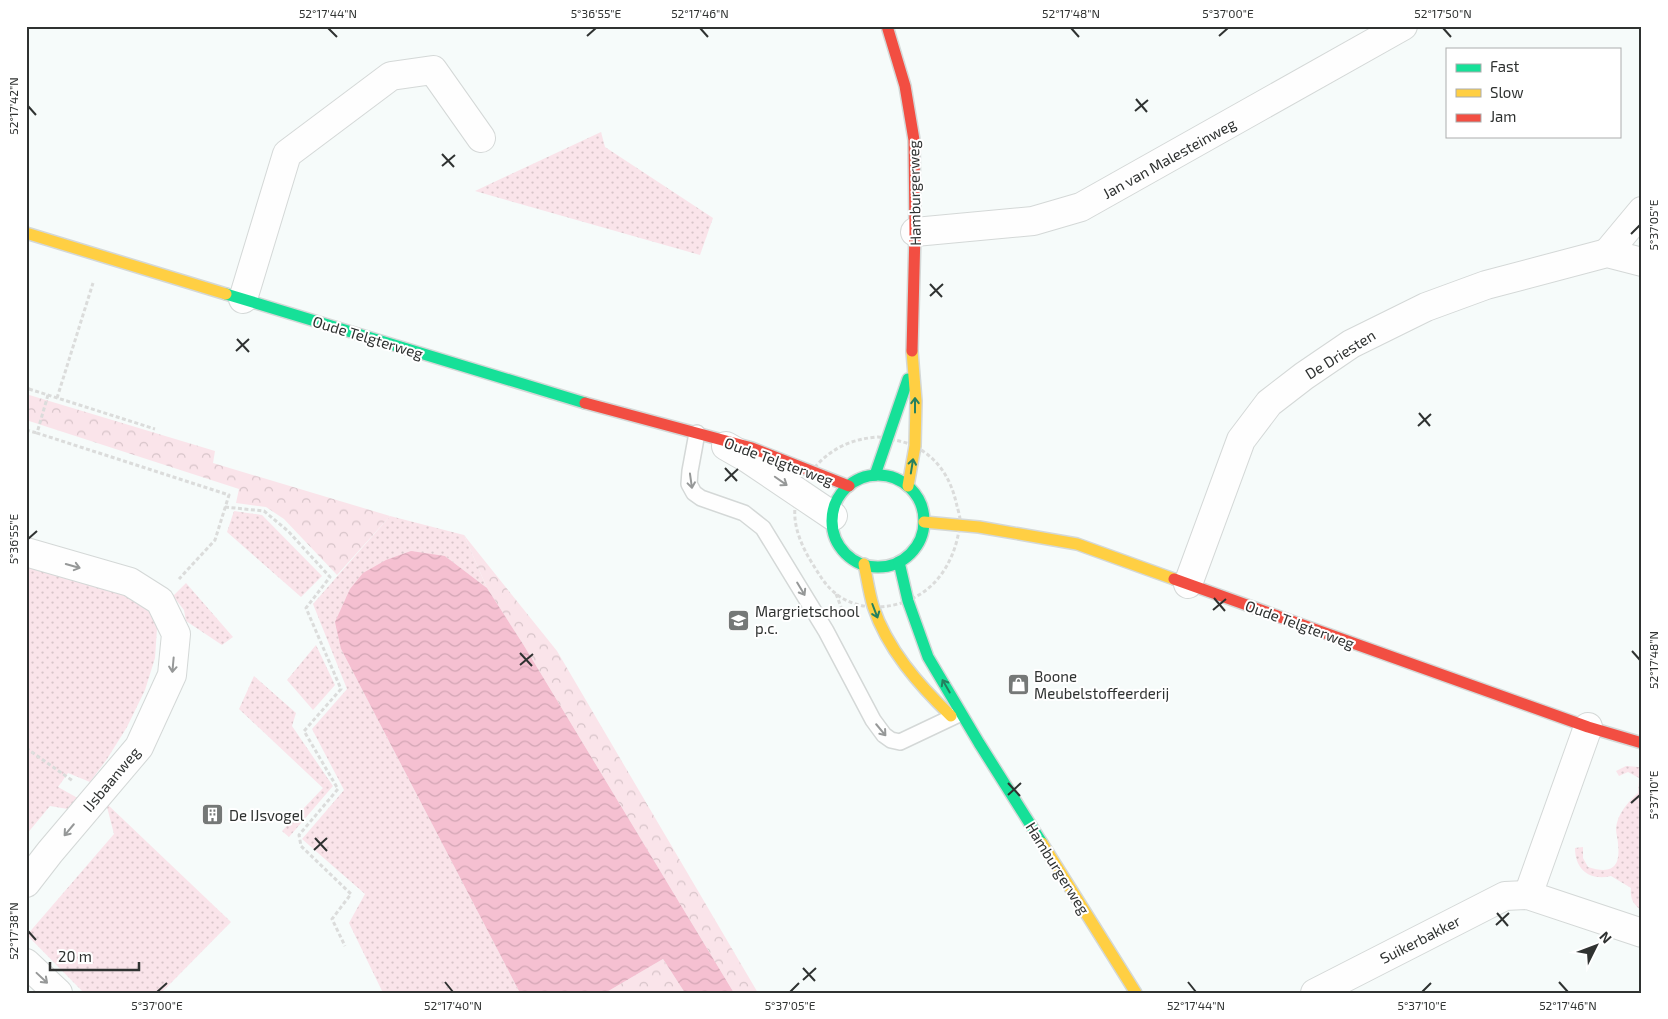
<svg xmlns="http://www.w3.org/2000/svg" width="1668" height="1019" viewBox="0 0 1668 1019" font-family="'Exo 2',sans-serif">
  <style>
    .grass { fill: url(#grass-dots) }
    .forest { fill: url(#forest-crowns) }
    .water { fill: url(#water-waves) }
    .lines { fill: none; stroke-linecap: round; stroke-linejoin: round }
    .lane-casing { stroke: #d4d8d7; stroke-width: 18 }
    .street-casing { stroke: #d4d8d7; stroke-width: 30 }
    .fast-casing { stroke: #d4d8d7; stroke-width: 14 }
    .slow-casing { stroke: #d4d8d7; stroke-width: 14 }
    .jam-casing { stroke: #d4d8d7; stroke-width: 14 }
    .path { stroke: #dbdcdb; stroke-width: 3; stroke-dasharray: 4 2.5; stroke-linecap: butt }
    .lane { stroke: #fefefe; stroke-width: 15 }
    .street { stroke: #fefefe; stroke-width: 28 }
    .fast { stroke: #16e098; stroke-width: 11 }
    .slow { stroke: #ffcf43; stroke-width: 11 }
    .jam { stroke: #f24e42; stroke-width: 11 }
    .oneway { stroke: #24805f }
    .oneway2 { stroke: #969898 }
    .ticks { fill: none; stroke: #2f3231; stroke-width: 2 }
    .labels { text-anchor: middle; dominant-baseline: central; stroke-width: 4; stroke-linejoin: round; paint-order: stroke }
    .street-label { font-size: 15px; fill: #2f3231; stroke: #fff }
    .poi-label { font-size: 15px; fill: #2f3231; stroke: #fff; text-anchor: start }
    .neatline { fill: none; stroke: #2f3231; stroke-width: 2 }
    .ticks-label { font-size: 12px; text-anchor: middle; fill: #2f3231 }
  </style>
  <defs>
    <pattern id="grass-dots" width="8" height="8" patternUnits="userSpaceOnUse" patternTransform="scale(1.25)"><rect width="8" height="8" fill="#fae4ea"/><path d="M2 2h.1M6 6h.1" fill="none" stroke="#d7c4c9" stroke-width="1.8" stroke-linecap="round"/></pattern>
    <pattern id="forest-crowns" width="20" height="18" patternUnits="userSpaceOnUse" patternTransform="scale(1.25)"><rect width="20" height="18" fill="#fae4ea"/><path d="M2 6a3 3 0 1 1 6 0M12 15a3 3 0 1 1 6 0" fill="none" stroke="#d7c4c9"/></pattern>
    <pattern id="water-waves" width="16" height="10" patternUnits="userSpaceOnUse" patternTransform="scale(1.25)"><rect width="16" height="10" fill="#f5c0d1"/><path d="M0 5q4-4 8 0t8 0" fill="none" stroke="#d2a5b4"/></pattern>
  </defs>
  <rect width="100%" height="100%" fill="#f6fbfa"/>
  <g class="grass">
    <polygon points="601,132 605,147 713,218 700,255 475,191"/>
    <polygon points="234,511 262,515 322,576 301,597 227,532"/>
    <polygon points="390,516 464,535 487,588 445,556 341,649 520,993 383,993 349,923 365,894 302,839 344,790 312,729 347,689 313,604"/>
    <polygon points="26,561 129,593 148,609 154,618 157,628 155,658 145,690 127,727 107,759 90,782 68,773 58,787 83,801 74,810 50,806 26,835"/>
    <polygon points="186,583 233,637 222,645 186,621 184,610 173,596"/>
    <polygon points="316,645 335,685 313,710 287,680"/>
    <polygon points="254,676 296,713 292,726 333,786 289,837 282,831 323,788 239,709"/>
    <path d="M1626,766L1639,767L1642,769V911C1633,904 1630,899 1631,888L1611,876C1590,881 1575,870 1575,848L1583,847V858L1588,867C1610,874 1621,869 1618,844C1618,839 1616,834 1616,829C1617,814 1628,802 1638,793L1639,778L1628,772L1619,776L1616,771Z"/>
    <polygon points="106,803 231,922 161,993 84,993 27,935 114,834"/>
  </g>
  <g class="forest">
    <polygon points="26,394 215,451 213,463 390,516 337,575 284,519 266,507 236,503 239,489 26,420"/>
    <polygon points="464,535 557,651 758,993 734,993 523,644 487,588"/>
    <polygon points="663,959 685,993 605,993"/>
  </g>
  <polygon class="water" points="411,551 445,556 487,588 523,644 734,993 685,993 663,959 605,993 520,993 341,649 335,622 350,589 363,573 386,560"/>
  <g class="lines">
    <defs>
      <polyline id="lane" points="697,433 690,471 689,484 694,493 701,498 744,513 763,528 826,631 873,720 884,735 891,740 900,742 957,715"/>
      <g id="street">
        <polyline points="915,232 1033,221 1081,207 1403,26"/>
        <polyline points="1607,253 1642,211"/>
        <polyline points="243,299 287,154 391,76 433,70 481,138"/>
        <polyline points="726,446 747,458 833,516"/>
        <polyline points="26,552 130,582 160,601 176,634 172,675 139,747 50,852 26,883"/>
        <polyline points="1188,584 1241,440 1269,403 1304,376 1351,344 1426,307 1486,285 1607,253 1642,262"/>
        <polyline points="1528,895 1588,727"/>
        <polyline points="26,963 58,993"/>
        <polyline points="1315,993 1505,896 1528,895 1642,933"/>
      </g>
      <g id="fast">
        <polyline points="226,294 585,403"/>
        <polyline points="875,475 908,379"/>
        <circle cx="878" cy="521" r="46"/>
        <polyline points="899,562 908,601 928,657 979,743 1042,843"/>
      </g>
      <g id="slow">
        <polyline points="26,233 226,294"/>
        <polyline points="908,486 915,446 916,401 912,351"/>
        <polyline points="924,522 979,527 1077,544 1174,579"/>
        <path d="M864,564C867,578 869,592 873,606C887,649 919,685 951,716"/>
        <polyline points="1042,843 1136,993"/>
      </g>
      <g id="jam">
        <polyline points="887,26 905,86 914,140 915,232 912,351"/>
        <polyline points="585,403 752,448 849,486"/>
        <polyline points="1174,579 1588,727 1642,743"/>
      </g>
    </defs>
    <use href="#lane" class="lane-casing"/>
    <use href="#street" class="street-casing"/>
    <use href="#fast" class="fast-casing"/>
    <use href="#slow" class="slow-casing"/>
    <use href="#jam" class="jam-casing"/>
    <g class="path">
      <polyline points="26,387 29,389 26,396"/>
      <polyline points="29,389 155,429"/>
      <polyline points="48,395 37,433 229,495 215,540 179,579"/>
      <polyline points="57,398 93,283"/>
      <polyline points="26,430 37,433"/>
      <path d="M878,437C893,440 908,441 921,450C942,463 952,483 957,506C958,510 960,516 960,520C959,542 950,566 935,582C911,608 864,617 835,593C825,585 819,574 812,563C791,529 786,497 815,467C833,447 852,439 878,437Z"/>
      <polyline points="225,507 264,511 288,531 330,577 306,608 341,689 304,731 338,789 299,835 301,846 351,894 332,919 345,946"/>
      <polyline points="836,594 841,607"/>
      <polyline points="26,748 73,781"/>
    </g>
    <use href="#lane" class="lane"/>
    <use href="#street" class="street"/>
    <use href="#fast" class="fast"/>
    <use href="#slow" class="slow"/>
    <use href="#jam" class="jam"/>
  </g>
  <defs><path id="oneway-shaft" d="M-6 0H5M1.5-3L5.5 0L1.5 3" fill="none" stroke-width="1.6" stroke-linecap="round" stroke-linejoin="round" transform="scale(1.25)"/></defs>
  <g class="oneway">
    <use href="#oneway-shaft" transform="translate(915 405) rotate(-90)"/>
    <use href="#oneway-shaft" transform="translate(912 466) rotate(-81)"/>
    <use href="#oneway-shaft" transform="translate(875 611) rotate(69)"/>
    <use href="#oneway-shaft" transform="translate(946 686) rotate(-120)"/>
  </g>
  <g class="oneway2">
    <use href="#oneway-shaft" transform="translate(691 481) rotate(82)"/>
    <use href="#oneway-shaft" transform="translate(781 481) rotate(35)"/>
    <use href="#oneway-shaft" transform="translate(73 566) rotate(16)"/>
    <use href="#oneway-shaft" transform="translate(801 589) rotate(59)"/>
    <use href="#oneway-shaft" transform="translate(173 665) rotate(95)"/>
    <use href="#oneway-shaft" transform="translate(881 730) rotate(50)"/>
    <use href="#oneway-shaft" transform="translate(69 830) rotate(130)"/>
    <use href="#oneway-shaft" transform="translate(42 978) rotate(43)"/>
  </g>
  <path class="ticks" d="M328,28L337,37M700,28L708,37M1071,28L1079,37M1443,28L1451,37M587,36L596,28M1219,36L1228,28M1136,99L1147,112M28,106L36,115M1135,111L1148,100M442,154L454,167M442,166L455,155M1631,234L1640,225M930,284L942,297M930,296L943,284M237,339L249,352M236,351L249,339M1419,413L1430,426M1418,426L1431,414M725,468L737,481M725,481L738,469M28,539L37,531M1214,598L1225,611M1213,610L1226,599M1632,651L1640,660M520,653L532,666M520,665L533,654M1008,783L1020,796M1008,795L1021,783M1631,803L1640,795M315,838L327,851M314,850L327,838M1497,913L1508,926M1496,925L1509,913M28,931L36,940M803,968L815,981M803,980L816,968M445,982L453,992M1188,982L1196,992M1559,982L1568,992M157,992L167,983M790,992L799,983M1422,992L1431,983"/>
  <defs>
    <symbol id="school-square" viewBox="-11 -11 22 22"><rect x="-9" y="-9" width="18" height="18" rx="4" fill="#757877" stroke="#fff"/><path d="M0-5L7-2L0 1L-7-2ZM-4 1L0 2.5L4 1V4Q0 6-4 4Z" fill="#fff"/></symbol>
    <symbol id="shop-square" viewBox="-11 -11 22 22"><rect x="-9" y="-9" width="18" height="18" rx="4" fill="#757877" stroke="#fff"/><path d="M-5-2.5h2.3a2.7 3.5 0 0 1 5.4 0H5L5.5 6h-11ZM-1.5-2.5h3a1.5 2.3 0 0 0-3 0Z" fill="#fff"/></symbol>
    <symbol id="building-square" viewBox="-11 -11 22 22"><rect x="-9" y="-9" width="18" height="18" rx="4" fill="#757877" stroke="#fff"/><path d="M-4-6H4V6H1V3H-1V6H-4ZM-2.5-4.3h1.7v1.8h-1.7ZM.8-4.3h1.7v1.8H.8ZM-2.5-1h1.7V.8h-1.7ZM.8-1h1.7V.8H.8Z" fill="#fff"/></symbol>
  </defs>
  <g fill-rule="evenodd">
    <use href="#school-square" x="726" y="608" width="25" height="25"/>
    <use href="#shop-square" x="1006" y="672" width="25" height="25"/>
    <use href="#building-square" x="200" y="802" width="25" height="25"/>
  </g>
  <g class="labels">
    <g class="street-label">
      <text transform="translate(1169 158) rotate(-29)">Jan van Malesteinweg</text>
      <text transform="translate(914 193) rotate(-91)">Hamburgerweg</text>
      <text transform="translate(368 337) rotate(17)">Oude Telgterweg</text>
      <text transform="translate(1340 354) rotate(-32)">De Driesten</text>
      <text transform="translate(779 461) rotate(20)">Oude Telgterweg</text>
      <text transform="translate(1300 624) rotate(20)">Oude Telgterweg</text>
      <text transform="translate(111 779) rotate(-50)">IJsbaanweg</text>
      <text transform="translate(1058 868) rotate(58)">Hamburgerweg</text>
      <text transform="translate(1420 939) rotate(-27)">Suikerbakker</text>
    </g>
    <g class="poi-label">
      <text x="755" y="611">Margrietschool<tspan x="755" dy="17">p.c.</tspan></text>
      <text x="1034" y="676">Boone<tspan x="1034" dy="17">Meubelstoffeerderij</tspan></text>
      <text x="229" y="815">De IJsvogel</text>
    </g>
  </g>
  <rect width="1668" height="1019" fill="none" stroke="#ffffff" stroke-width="55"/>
  <rect x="1446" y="48" width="175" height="90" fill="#ffffff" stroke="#acadad"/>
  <rect x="1456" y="64" width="25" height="8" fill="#16e098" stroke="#acadad"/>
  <text x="1490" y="72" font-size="15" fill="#2f3231">Fast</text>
  <rect x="1456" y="89" width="25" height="8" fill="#ffcf43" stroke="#acadad"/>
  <text x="1490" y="98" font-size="15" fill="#2f3231">Slow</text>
  <rect x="1456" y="114" width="25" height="8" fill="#f24e42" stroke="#acadad"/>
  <text x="1490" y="122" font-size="15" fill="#2f3231">Jam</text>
  <g transform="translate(1596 946) rotate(48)" stroke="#ffffff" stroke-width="4" paint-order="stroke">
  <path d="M0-4L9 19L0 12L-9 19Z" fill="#2f3231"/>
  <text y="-8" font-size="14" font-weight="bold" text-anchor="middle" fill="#2f3231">N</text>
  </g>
  <path d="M50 962v8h89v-8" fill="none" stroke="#2f3231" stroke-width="2.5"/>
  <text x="58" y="962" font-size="15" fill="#2f3231" stroke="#ffffff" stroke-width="4" paint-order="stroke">20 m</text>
  <rect x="28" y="28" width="1612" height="964" class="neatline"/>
  <g class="ticks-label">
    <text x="328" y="18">52°17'44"N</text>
    <text x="596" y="18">5°36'55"E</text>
    <text x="700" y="18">52°17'46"N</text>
    <text x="1071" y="18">52°17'48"N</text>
    <text x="1228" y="18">5°37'00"E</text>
    <text x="1443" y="18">52°17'50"N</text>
    <text transform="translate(14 106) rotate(-90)" y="4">52°17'42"N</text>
    <text transform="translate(1654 225) rotate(-90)" y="4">5°37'05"E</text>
    <text transform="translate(14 539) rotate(-90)" y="4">5°36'55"E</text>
    <text transform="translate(1654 660) rotate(-90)" y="4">52°17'48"N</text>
    <text transform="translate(1654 795) rotate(-90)" y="4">5°37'10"E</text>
    <text transform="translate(14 931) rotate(-90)" y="4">52°17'38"N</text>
    <text x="157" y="1010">5°37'00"E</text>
    <text x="453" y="1010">52°17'40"N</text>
    <text x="790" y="1010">5°37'05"E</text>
    <text x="1196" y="1010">52°17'44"N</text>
    <text x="1422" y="1010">5°37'10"E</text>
    <text x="1568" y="1010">52°17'46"N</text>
  </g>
</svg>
